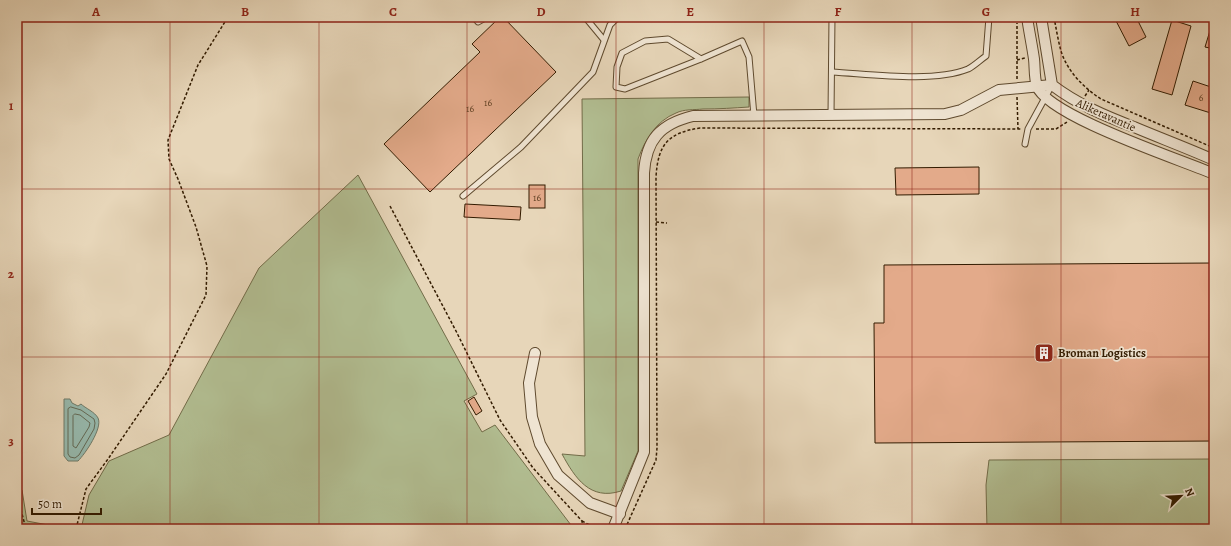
<svg xmlns="http://www.w3.org/2000/svg" width="1231" height="546" viewBox="0 0 1231 546" font-family="Alegreya,serif">
  <style>
    .green { fill: #b2be92; stroke: #726c49 }
    .water { fill: #97b9ad; stroke: #6f7a68 }
    .lines { fill: none; stroke-linecap: round; stroke-linejoin: round }
    .shore { stroke: #646a56; stroke-width: 1 }
    .building { fill: #e3aa8a; stroke: #321b00 }
    .service-casing { stroke: #5f4a2e; stroke-width: 7 }
    .minor-casing { stroke: #5f4a2e; stroke-width: 12 }
    .path { stroke: #321b00; stroke-width: 1.5; stroke-dasharray: 3 2; stroke-linecap: butt }
    .service { stroke: #efe4d2; stroke-width: 5 }
    .minor { stroke: #efe4d2; stroke-width: 10 }
    .grid { fill: none; stroke: #8f2418; stroke-width: 1; stroke-opacity: 0.55 }
    .labels { text-anchor: middle; dominant-baseline: central; stroke-width: 3.5; stroke-linejoin: round; paint-order: stroke }
    .number-label { font-size: 10px; fill: #5e3f22 }
    .street-label { font-size: 12px; fill: #321b00; stroke: #efe4d2 }
    .poi-label { font-size: 12px; font-weight: bold; fill: #321b00; stroke: #efe4d2; text-anchor: start }
    .neatline { fill: none; stroke: #8f2418; stroke-width: 1.5 }
    .grid-label { font-size: 13px; text-anchor: middle; font-weight: bold; fill: #8f2418 }
  </style>
  <rect width="100%" height="100%" fill="#e7d6b9"/>
  <filter id="stains"><feTurbulence type="fractalNoise" baseFrequency=".005" numOctaves="4"/><feColorMatrix values="0 0 0 0 .2 0 0 0 0 .09 0 0 0 0 .02 0 0 0 .5 -.17"/></filter>
  <radialGradient id="worn" r=".72"><stop offset=".6" stop-color="#630" stop-opacity="0"/><stop offset="1" stop-color="#630" stop-opacity=".3"/></radialGradient>
  <g class="green">
    <path d="M749,97V107C734,108 719,109 703,109C694,110 684,109 676,113C656,121 645,140 638,159V451L621,491C590,501 575,478 562,454L585,456L582,99Z"/>
    <polygon points="358,175 477,394 464,401 482,432 495,425 574,529 81,529 89,495 109,461 169,435 259,268"/>
    <polygon points="1214,459 1214,529 987,529 986,485 989,460"/>
    <polygon points="17,490 22,490 27,521 48,525 49,529 17,529"/>
  </g>
  <path class="water" d="M64,399H70L72,403L78,406L81,404C85,408 95,412 98,418C103,428 85,454 78,461H68L64,456Z"/>
  <g class="lines">
    <g class="shore">
      <polygon points="71,407 81,410 94,419 95,423 94,429 79,455 75,458 70,457 68,454 68,409"/>
      <polygon points="75,414 80,415 90,423 89,427 76,448 73,446 73,416"/>
    </g>
  </g>
  <g class="building">
    <polygon points="500,17 503,17 556,72 430,192 384,144 480,52 472,44"/>
    <polygon points="1114,17 1136,17 1146,37 1129,46"/>
    <polygon points="1172,20 1191,26 1172,95 1152,89"/>
    <polygon points="1212,24 1214,24 1214,49 1205,47"/>
    <polygon points="1193,81 1214,88 1214,114 1185,105"/>
    <polygon points="979,167 979,194 896,195 895,168"/>
    <rect x="529" y="185" width="16" height="23"/>
    <polygon points="465,204 521,207 520,220 464,217"/>
    <polygon points="1213,263 1214,441 875,443 874,323 884,323 884,265"/>
    <polygon points="474,397 482,411 476,415 468,401"/>
  </g>
  <g class="lines">
    <defs>
      <g id="service">
        <polyline points="474,17 478,22 487,17"/>
        <polyline points="585,17 604,40"/>
        <polyline points="701,59 668,39 645,41 622,53 617,67 616,87 625,89 701,59 742,41 749,57 754,116"/>
        <path d="M832,72C870,74 933,83 968,69C974,66 980,60 986,56L989,17"/>
        <polyline points="831,115 832,17"/>
        <polyline points="1025,144 1028,129 1052,85"/>
        <polyline points="463,196 521,147 593,72 610,25 618,17"/>
      </g>
      <g id="minor">
        <path d="M1027,17C1029,31 1032,45 1034,59C1035,67 1034,78 1037,86C1047,116 1182,160 1214,174"/>
        <path d="M1041,17L1052,85C1077,104 1105,116 1134,127C1160,138 1187,148 1214,160"/>
        <polyline points="535,353 529,383 532,417 540,444 558,475 590,503 620,514"/>
        <path d="M613,529L644,452V173C646,140 660,124 693,116L945,114L961,110L999,90L1052,85"/>
      </g>
    </defs>
    <use href="#service" class="service-casing"/>
    <use href="#minor" class="minor-casing"/>
    <g class="path">
      <path d="M1054,17C1056,28 1058,40 1061,51C1067,71 1084,88 1101,99L1214,148"/>
      <polyline points="1017,60 1025,58"/>
      <polyline points="1017,79 1017,23"/>
      <polyline points="1085,96 1089,90"/>
      <polyline points="1017,97 1018,129"/>
      <polyline points="1036,129 1056,129 1067,122"/>
      <polyline points="390,206 456,331 500,420 533,468 582,521 583,529"/>
      <polyline points="656,222 667,223"/>
      <polyline points="17,495 26,529"/>
      <polyline points="582,521 597,529"/>
      <polyline points="76,529 86,489 108,459 166,374 206,295 207,266 196,227 178,179 169,159 168,140 198,65 228,17"/>
      <path d="M625,529L656,460L657,448L656,177C658,144 668,133 700,128L1022,129"/>
    </g>
    <use href="#service" class="service"/>
    <use href="#minor" class="minor"/>
  </g>
  <path class="grid" d="M170,17V529M319,17V529M467,17V529M616,17V529M764,17V529M912,17V529M1061,17V529M17,189H1214M17,357H1214"/>
  <defs>
    <symbol id="building-square" viewBox="-11 -11 22 22"><rect x="-9" y="-9" width="18" height="18" rx="4" fill="#8f2418" stroke="#efe4d2"/><path d="M-4-6H4V6H1V3H-1V6H-4ZM-2.5-4.3h1.7v1.8h-1.7ZM.8-4.3h1.7v1.8H.8ZM-2.5-1h1.7V.8h-1.7ZM.8-1h1.7V.8H.8Z" fill="#fff"/></symbol>
  </defs>
  <g fill-rule="evenodd">
    <use href="#building-square" x="1033" y="342" width="22" height="22"/>
  </g>
  <g class="labels">
    <g class="number-label">
      <text x="1201" y="97">6</text>
      <text x="488" y="102">16</text>
      <text x="470" y="108">16</text>
      <text x="537" y="197">16</text>
    </g>
    <g class="street-label">
      <text transform="translate(1106 115) rotate(24)">Alikeravantie</text>
    </g>
    <g class="poi-label">
      <text x="1058" y="353">Broman Logistics</text>
    </g>
  </g>
  <rect width="1231" height="546" fill="none" stroke="#e7d6b9" stroke-width="44"/>
  <g transform="translate(1181 496) rotate(66)" stroke="#efe4d2" stroke-width="3" paint-order="stroke">
  <path d="M0-3L7 15L0 10L-7 15Z" fill="#321b00"/>
  <text y="-6" font-size="11" font-weight="bold" text-anchor="middle" fill="#321b00">N</text>
  </g>
  <path d="M32 508v6h69v-6" fill="none" stroke="#321b00" stroke-width="2"/>
  <text x="38" y="508" font-size="12" fill="#321b00" stroke="#efe4d2" stroke-width="3" paint-order="stroke">50 m</text>
  <rect x="22" y="22" width="1187" height="502" class="neatline"/>
  <g class="grid-label">
    <text x="96" y="16">A</text>
    <text x="245" y="16">B</text>
    <text x="393" y="16">C</text>
    <text x="541" y="16">D</text>
    <text x="690" y="16">E</text>
    <text x="838" y="16">F</text>
    <text x="986" y="16">G</text>
    <text x="1135" y="16">H</text>
    <text x="11" y="110">1</text>
    <text x="11" y="278">2</text>
    <text x="11" y="445">3</text>
  </g>
  <rect width="100%" height="100%" filter="url(#stains)"/>
  <rect width="100%" height="100%" fill="url(#worn)"/>
</svg>
